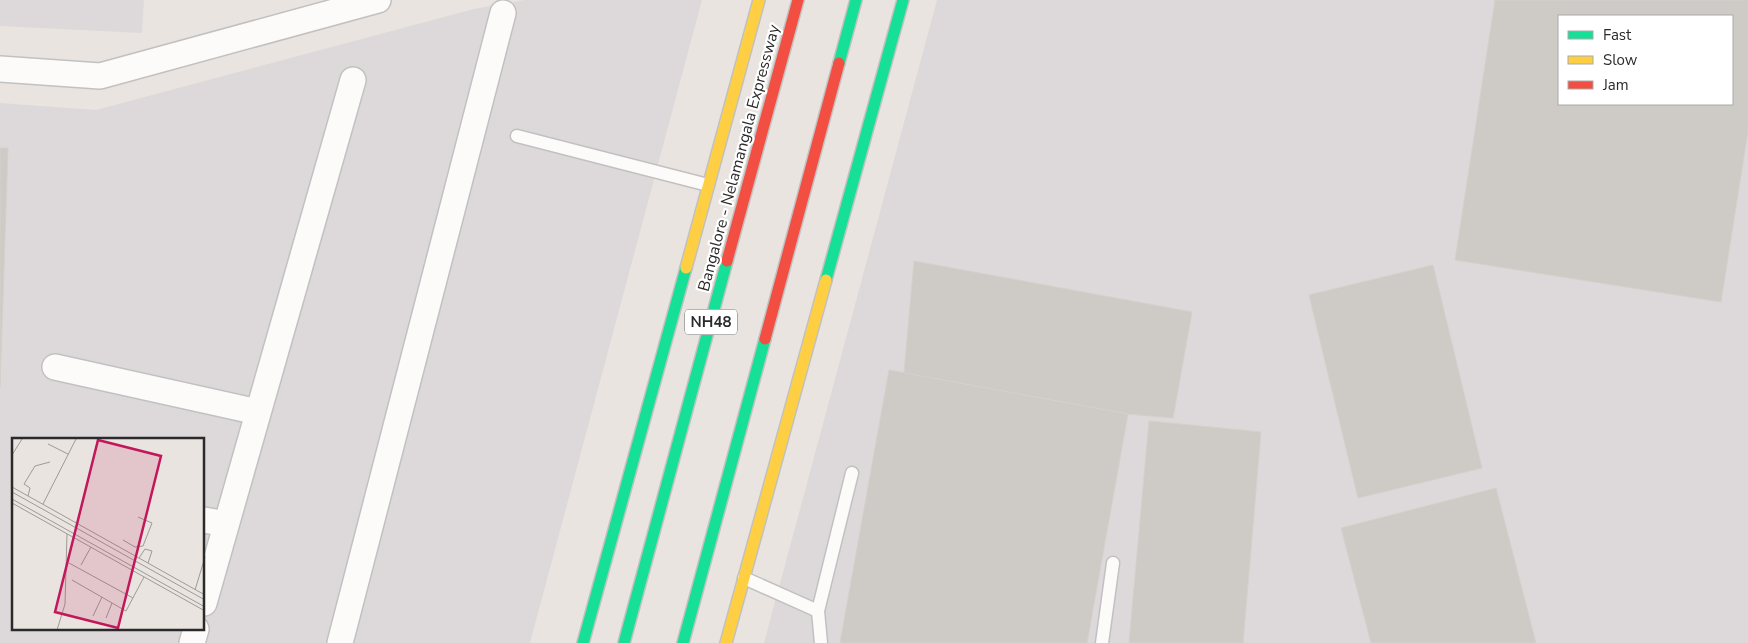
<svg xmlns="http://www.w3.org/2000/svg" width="1748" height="643" viewBox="0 0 1748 643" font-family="'Nunito Sans',sans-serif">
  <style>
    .industrial { fill: #ddd9db; fill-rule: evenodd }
    .building { fill: #cecac6; stroke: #d4d0cb; fill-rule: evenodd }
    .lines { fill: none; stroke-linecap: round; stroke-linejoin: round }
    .lane-casing { stroke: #c2c1c1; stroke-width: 15 }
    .street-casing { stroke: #c2c1c1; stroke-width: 28 }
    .fast-casing { stroke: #c2c1c1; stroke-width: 14 }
    .slow-casing { stroke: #c2c1c1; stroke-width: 14 }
    .jam-casing { stroke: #c2c1c1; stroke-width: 14 }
    .lane { stroke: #fcfbfa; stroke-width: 12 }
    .street { stroke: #fcfbfa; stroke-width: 25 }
    .fast { stroke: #16e098; stroke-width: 11 }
    .slow { stroke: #ffcf43; stroke-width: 11 }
    .jam { stroke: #f24e42; stroke-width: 11 }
    .labels { text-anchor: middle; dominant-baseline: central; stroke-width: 4.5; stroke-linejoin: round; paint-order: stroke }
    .shield { fill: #fff; stroke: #6a6a6a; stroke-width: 1 }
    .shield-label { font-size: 15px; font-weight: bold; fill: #2a2a2a }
    .street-label { font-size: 16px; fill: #2a2a2a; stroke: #fff }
    .inset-road { fill: none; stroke: #9d9a97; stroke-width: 1 }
    .view { fill: #c2185b; fill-opacity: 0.15; stroke: #c2185b; stroke-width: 2.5 }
    .inset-edge { fill: none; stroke: #2a2a2a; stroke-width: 2.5 }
  </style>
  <rect width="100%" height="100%" fill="#e9e4df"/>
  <g class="industrial">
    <polygon points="0,0 144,0 142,33 0,26"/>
    <path d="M524,0H702L530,643H0V103L96,110L474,9ZM14,439H204V629H14Z"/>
    <path d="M937,0H1748V643H764ZM1559,16H1732V104H1559Z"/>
  </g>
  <g class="building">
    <path d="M1495,0H1748V131L1721,302L1455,260ZM1559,16H1732V104H1559Z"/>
    <polygon points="0,148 8,148 0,387"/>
    <polygon points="914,261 1192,312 1173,418 1128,414 904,373"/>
    <polygon points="1433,265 1482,468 1358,498 1309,295"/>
    <polygon points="889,370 1128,414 1087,643 840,643"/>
    <polygon points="1149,421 1261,432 1243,643 1129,643"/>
    <polygon points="1496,488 1536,643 1371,643 1341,528"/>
  </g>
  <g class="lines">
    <defs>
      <g id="lane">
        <polyline points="517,136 708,185"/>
        <polyline points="744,578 818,611"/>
        <polyline points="821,643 818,611 852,473"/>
        <polyline points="1102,643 1113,563"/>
      </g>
      <g id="street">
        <polyline points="0,69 100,76 378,0"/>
        <polyline points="55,367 258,412"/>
        <polyline points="204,520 226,524"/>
        <polyline points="204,603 353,80"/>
        <polyline points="192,643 196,629"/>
        <polyline points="340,643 503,13"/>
      </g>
      <g id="fast">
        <polyline points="839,63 856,0"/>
        <polyline points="826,280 903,0"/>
        <polyline points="583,643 686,268"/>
        <polyline points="624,643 727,261"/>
        <polyline points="683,643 765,339"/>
      </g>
      <g id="slow">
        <polyline points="686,268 759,0"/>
        <polyline points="726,643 826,280"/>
      </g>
      <g id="jam">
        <polyline points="727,261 798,0"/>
        <polyline points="765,339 839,63"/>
      </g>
    </defs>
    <use href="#lane" class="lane-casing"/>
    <use href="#street" class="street-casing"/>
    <use href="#fast" class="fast-casing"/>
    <use href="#slow" class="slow-casing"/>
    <use href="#jam" class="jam-casing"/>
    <use href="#lane" class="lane"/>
    <use href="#street" class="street"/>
    <use href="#fast" class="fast"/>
    <use href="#slow" class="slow"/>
    <use href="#jam" class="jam"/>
  </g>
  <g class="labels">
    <rect class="shield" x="685" y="309.5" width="52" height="25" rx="4"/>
    <g class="shield-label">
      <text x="711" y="322">NH48</text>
    </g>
    <g class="street-label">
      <text transform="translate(739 158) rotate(-75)">Bangalore - Nelamangala Expressway</text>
    </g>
  </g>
  <g transform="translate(12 438)">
    <rect width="192" height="192" fill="#e9e4df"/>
    <path class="inset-road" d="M36,6L56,16M0,17L10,1M0,49L193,157M0,54L193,162M16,58L18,50L12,46L23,28L38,24M0,61L193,169M0,65L193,173M31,66L64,1M111,102L123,109L131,108L140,85L126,79M127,120L133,111L140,113L136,125M57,125L121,160M69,127L79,109M60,142L114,173L132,139M183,152L193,119M81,178L90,159M94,180L100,165M45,192L53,166L55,96"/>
    <path class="view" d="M86,2L149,18L106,190L43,174Z"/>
    <rect width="192" height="192" class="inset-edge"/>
  </g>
  <rect x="1558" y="15" width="175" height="90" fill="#ffffff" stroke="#aaaaaa"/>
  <rect x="1568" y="31" width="25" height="8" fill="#16e098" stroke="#aaaaaa"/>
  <text x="1603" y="40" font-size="15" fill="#2a2a2a">Fast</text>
  <rect x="1568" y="56" width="25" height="8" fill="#ffcf43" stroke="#aaaaaa"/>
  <text x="1603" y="65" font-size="15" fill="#2a2a2a">Slow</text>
  <rect x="1568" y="81" width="25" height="8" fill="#f24e42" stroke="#aaaaaa"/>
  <text x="1603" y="90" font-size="15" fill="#2a2a2a">Jam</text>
</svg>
